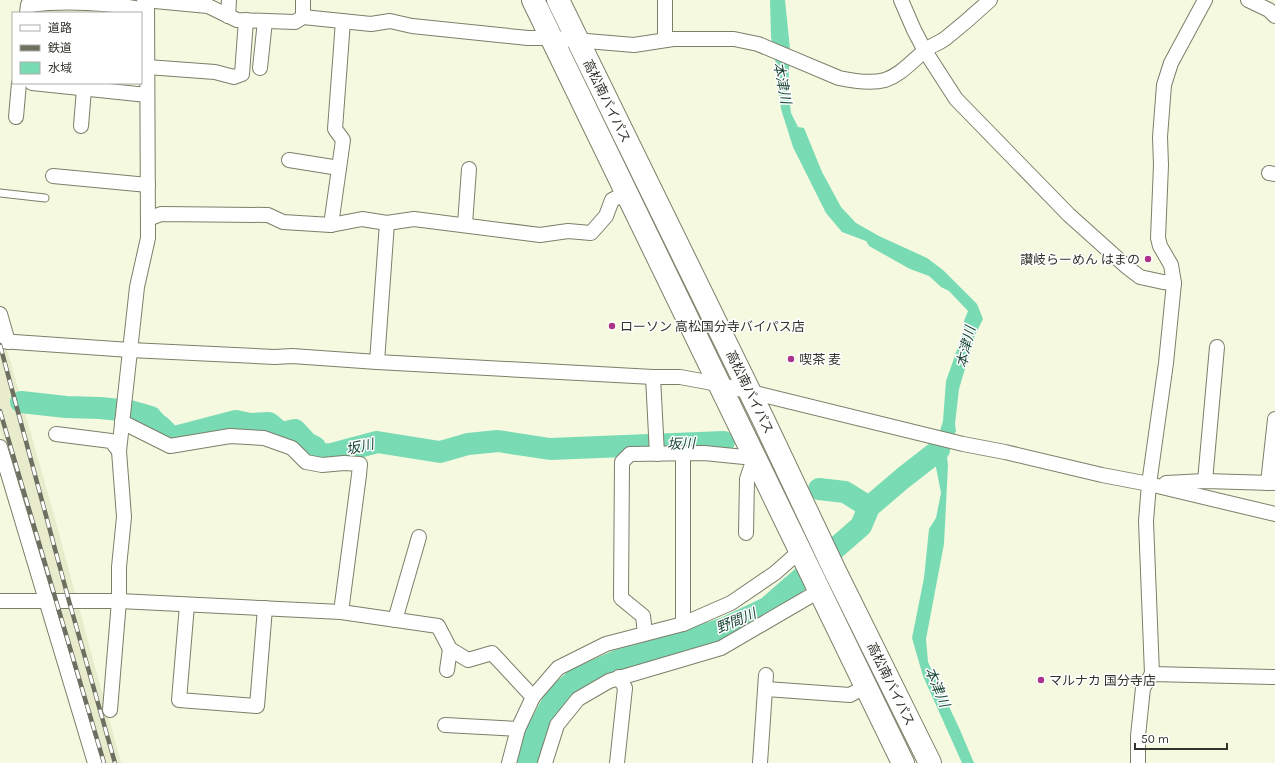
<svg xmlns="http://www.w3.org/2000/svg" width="1275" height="763" viewBox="0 0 1275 763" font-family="Karla,'Noto Sans JP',sans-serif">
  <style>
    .built { fill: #e8eccd }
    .water { fill: #78dbb4 }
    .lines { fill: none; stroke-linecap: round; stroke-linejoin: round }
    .river { stroke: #78dbb4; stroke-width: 22 }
    .service-casing { stroke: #7c7f69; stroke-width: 9 }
    .minor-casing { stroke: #7c7f69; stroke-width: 16 }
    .trunk-casing { stroke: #7c7f69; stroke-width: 24 }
    .service { stroke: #fff; stroke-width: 7 }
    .minor { stroke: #fff; stroke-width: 14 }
    .trunk { stroke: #fff; stroke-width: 22 }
    .rail-casing { stroke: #6d6f61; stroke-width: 4.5 }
    .rail { stroke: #fff; stroke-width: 3; stroke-dasharray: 9; stroke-linecap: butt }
    .poi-dot { fill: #aa348b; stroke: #fff; stroke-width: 1.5 }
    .labels { text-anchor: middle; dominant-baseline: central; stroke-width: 3; stroke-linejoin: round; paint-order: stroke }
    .street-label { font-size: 13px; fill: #32332a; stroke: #fff }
    .poi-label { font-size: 13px; fill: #32332a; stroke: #fff; text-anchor: start }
    .water-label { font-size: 14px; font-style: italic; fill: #1e4939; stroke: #fff }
  </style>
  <rect width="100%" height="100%" fill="#f5f9e0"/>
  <polygon class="built" points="0,325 54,515 121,763 99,763 0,431"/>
  <polygon class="water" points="770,0 785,0 790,49 788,89 791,113 798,127 804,128 822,172 841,207 856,223 879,236 927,258 943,270 977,304 983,319 975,335 959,389 955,424 956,431 946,450 948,465 944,544 926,639 928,662 960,730 974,763 962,763 923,676 912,638 924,578 929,529 936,518 941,493 935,462 929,456 936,444 943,421 946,381 963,333 964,321 968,311 949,291 941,287 929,276 910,269 869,246 866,241 842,232 826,213 793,147 781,109 776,65 771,37"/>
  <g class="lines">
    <g class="river">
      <path d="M21,402L66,407L100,408L130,411L151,417C156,425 164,427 168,435L175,437L236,421L250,424L269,423L281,433L295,430L307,443L315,447L318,455L332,454L377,442L440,452L468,444L498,441L550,449L724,442"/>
      <polyline points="819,489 845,492 869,507"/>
      <polyline points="528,763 535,735 555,698 576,679 619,660 674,645 725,628 767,608 861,526 869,507 903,478 939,450"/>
    </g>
    <defs>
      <polyline id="service" points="0,193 45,198"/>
      <g id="minor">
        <path d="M144,0L208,6L237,20L295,22L303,17L371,24L390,21L412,26L528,38H551L634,45L673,39H734L758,44L839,78C853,81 871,84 885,80C903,74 914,58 930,47C935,44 941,42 946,38C961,26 976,13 990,0"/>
        <polyline points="901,0 914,30 925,51 956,99 1069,215 1127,267 1140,277 1163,282 1174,283"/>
        <polyline points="1248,0 1269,10 1275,16"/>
        <path d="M27,13L28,5C68,0 108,3 147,10"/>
        <polyline points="228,16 229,0"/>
        <polyline points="303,17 303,0"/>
        <polyline points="665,40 665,0"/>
        <polyline points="147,67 215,72 234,77 242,74 246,20"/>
        <polyline points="260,68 265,21"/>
        <polyline points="32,83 147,95"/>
        <polyline points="16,117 19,83"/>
        <polyline points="81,126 84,89"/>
        <polyline points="289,160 339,168"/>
        <polyline points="1269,173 1275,174"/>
        <polyline points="53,176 148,185"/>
        <polyline points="148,219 161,214 268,215 283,222 331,225 362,219 387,223 414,219 540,235 568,231 591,233 606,216 612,200 626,193"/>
        <polyline points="465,224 469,169"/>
        <polyline points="331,225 343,140 335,129 343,21"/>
        <polyline points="0,314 8,342"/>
        <polyline points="0,341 130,350 275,357 292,356 377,362 653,377 680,377 718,384 963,444 1005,452 1102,475 1149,484 1275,514"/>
        <polyline points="377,362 387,223"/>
        <polyline points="653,377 657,454"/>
        <polyline points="122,422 170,446 230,436 264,438 292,448 306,462 322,465 344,463 360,464 359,475 341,612"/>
        <polyline points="56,434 111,441 119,451"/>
        <polyline points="0,447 95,763"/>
        <polyline points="1205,481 1217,347"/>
        <polyline points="1166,483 1205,481 1275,483"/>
        <polyline points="1268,483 1275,419"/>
        <polyline points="0,601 119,601 341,612 438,626 450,649 468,660 492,653 533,697 518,729 509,763"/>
        <polyline points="187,605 179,700 257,706 265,608"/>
        <polyline points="395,620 419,537"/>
        <polyline points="683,624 683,453"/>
        <polyline points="645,633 643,616 621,598 622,462 630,454 704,453 754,458 747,479 746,533"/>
        <polyline points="447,670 450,649"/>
        <polyline points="1152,674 1146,521 1149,484 1166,363 1174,283 1171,265 1160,246 1158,238 1161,165 1160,137 1164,85 1171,63 1205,0"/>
        <polyline points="766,689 850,695 866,686"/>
        <polyline points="533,697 558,668 606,644 683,624 731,603 775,573 800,551"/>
        <polyline points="110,710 119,601 119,567 124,517 119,451 137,287 148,238 147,0"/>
        <polyline points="445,725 518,729"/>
        <polyline points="545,763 557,725 578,699 609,681 721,648 819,591"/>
        <polyline points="617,763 625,688 619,677"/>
        <polyline points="760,763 766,675"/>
        <polyline points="1138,763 1138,736 1143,688 1152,674 1275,677"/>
      </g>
      <g id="trunk">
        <polyline points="533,0 903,763"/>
        <polyline points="558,0 764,421 834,569 930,763"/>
      </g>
    </defs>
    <use href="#service" class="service-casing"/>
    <use href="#minor" class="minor-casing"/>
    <use href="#trunk" class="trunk-casing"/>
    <use href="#service" class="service"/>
    <use href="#minor" class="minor"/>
    <use href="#trunk" class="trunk"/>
    <defs>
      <g id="rail">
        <polyline points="0,345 69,601 115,763"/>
        <polyline points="0,411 104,763"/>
      </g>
    </defs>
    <use href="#rail" class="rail-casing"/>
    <use href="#rail" class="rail"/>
  </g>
  <g class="poi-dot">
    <circle cx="1148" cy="259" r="4"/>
    <circle cx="612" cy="326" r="4"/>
    <circle cx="791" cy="359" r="4"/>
    <circle cx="1041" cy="680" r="4"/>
  </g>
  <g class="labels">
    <g class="street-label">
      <text transform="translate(607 101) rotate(64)">高松南バイパス</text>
      <text transform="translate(750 392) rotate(64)">高松南バイパス</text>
      <text transform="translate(891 684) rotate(64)">高松南バイパス</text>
    </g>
    <g class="poi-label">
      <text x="1140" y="259" text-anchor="end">讃岐らーめん はまの</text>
      <text x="620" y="326">ローソン 高松国分寺バイパス店</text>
      <text x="799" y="359">喫茶 麦</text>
      <text x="1049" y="680">マルナカ 国分寺店</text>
    </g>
    <g class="water-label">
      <text transform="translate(782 83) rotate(79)">本津川</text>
      <text transform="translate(966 347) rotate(-77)">本津川</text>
      <text transform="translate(681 444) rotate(-2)">坂川</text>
      <text transform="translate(360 447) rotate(-13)">坂川</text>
      <text transform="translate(736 621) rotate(-23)">野間川</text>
      <text transform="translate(937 687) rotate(67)">本津川</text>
    </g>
  </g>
  <rect x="12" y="12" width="130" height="72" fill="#ffffff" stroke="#adadaa"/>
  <rect x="20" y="25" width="20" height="6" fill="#ffffff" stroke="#adadaa"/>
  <text x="48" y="32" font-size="12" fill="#32332a">道路</text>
  <rect x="20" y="45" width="20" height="6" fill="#6d6f61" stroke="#adadaa"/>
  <text x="48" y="52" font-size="12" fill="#32332a">鉄道</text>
  <rect x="20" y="62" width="20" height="12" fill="#78dbb4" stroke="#adadaa"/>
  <text x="48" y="72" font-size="12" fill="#32332a">水域</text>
  <path d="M1135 743v6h92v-6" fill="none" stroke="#32332a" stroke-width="2"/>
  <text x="1141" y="743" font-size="12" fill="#32332a" stroke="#ffffff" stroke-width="3" paint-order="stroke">50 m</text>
</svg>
